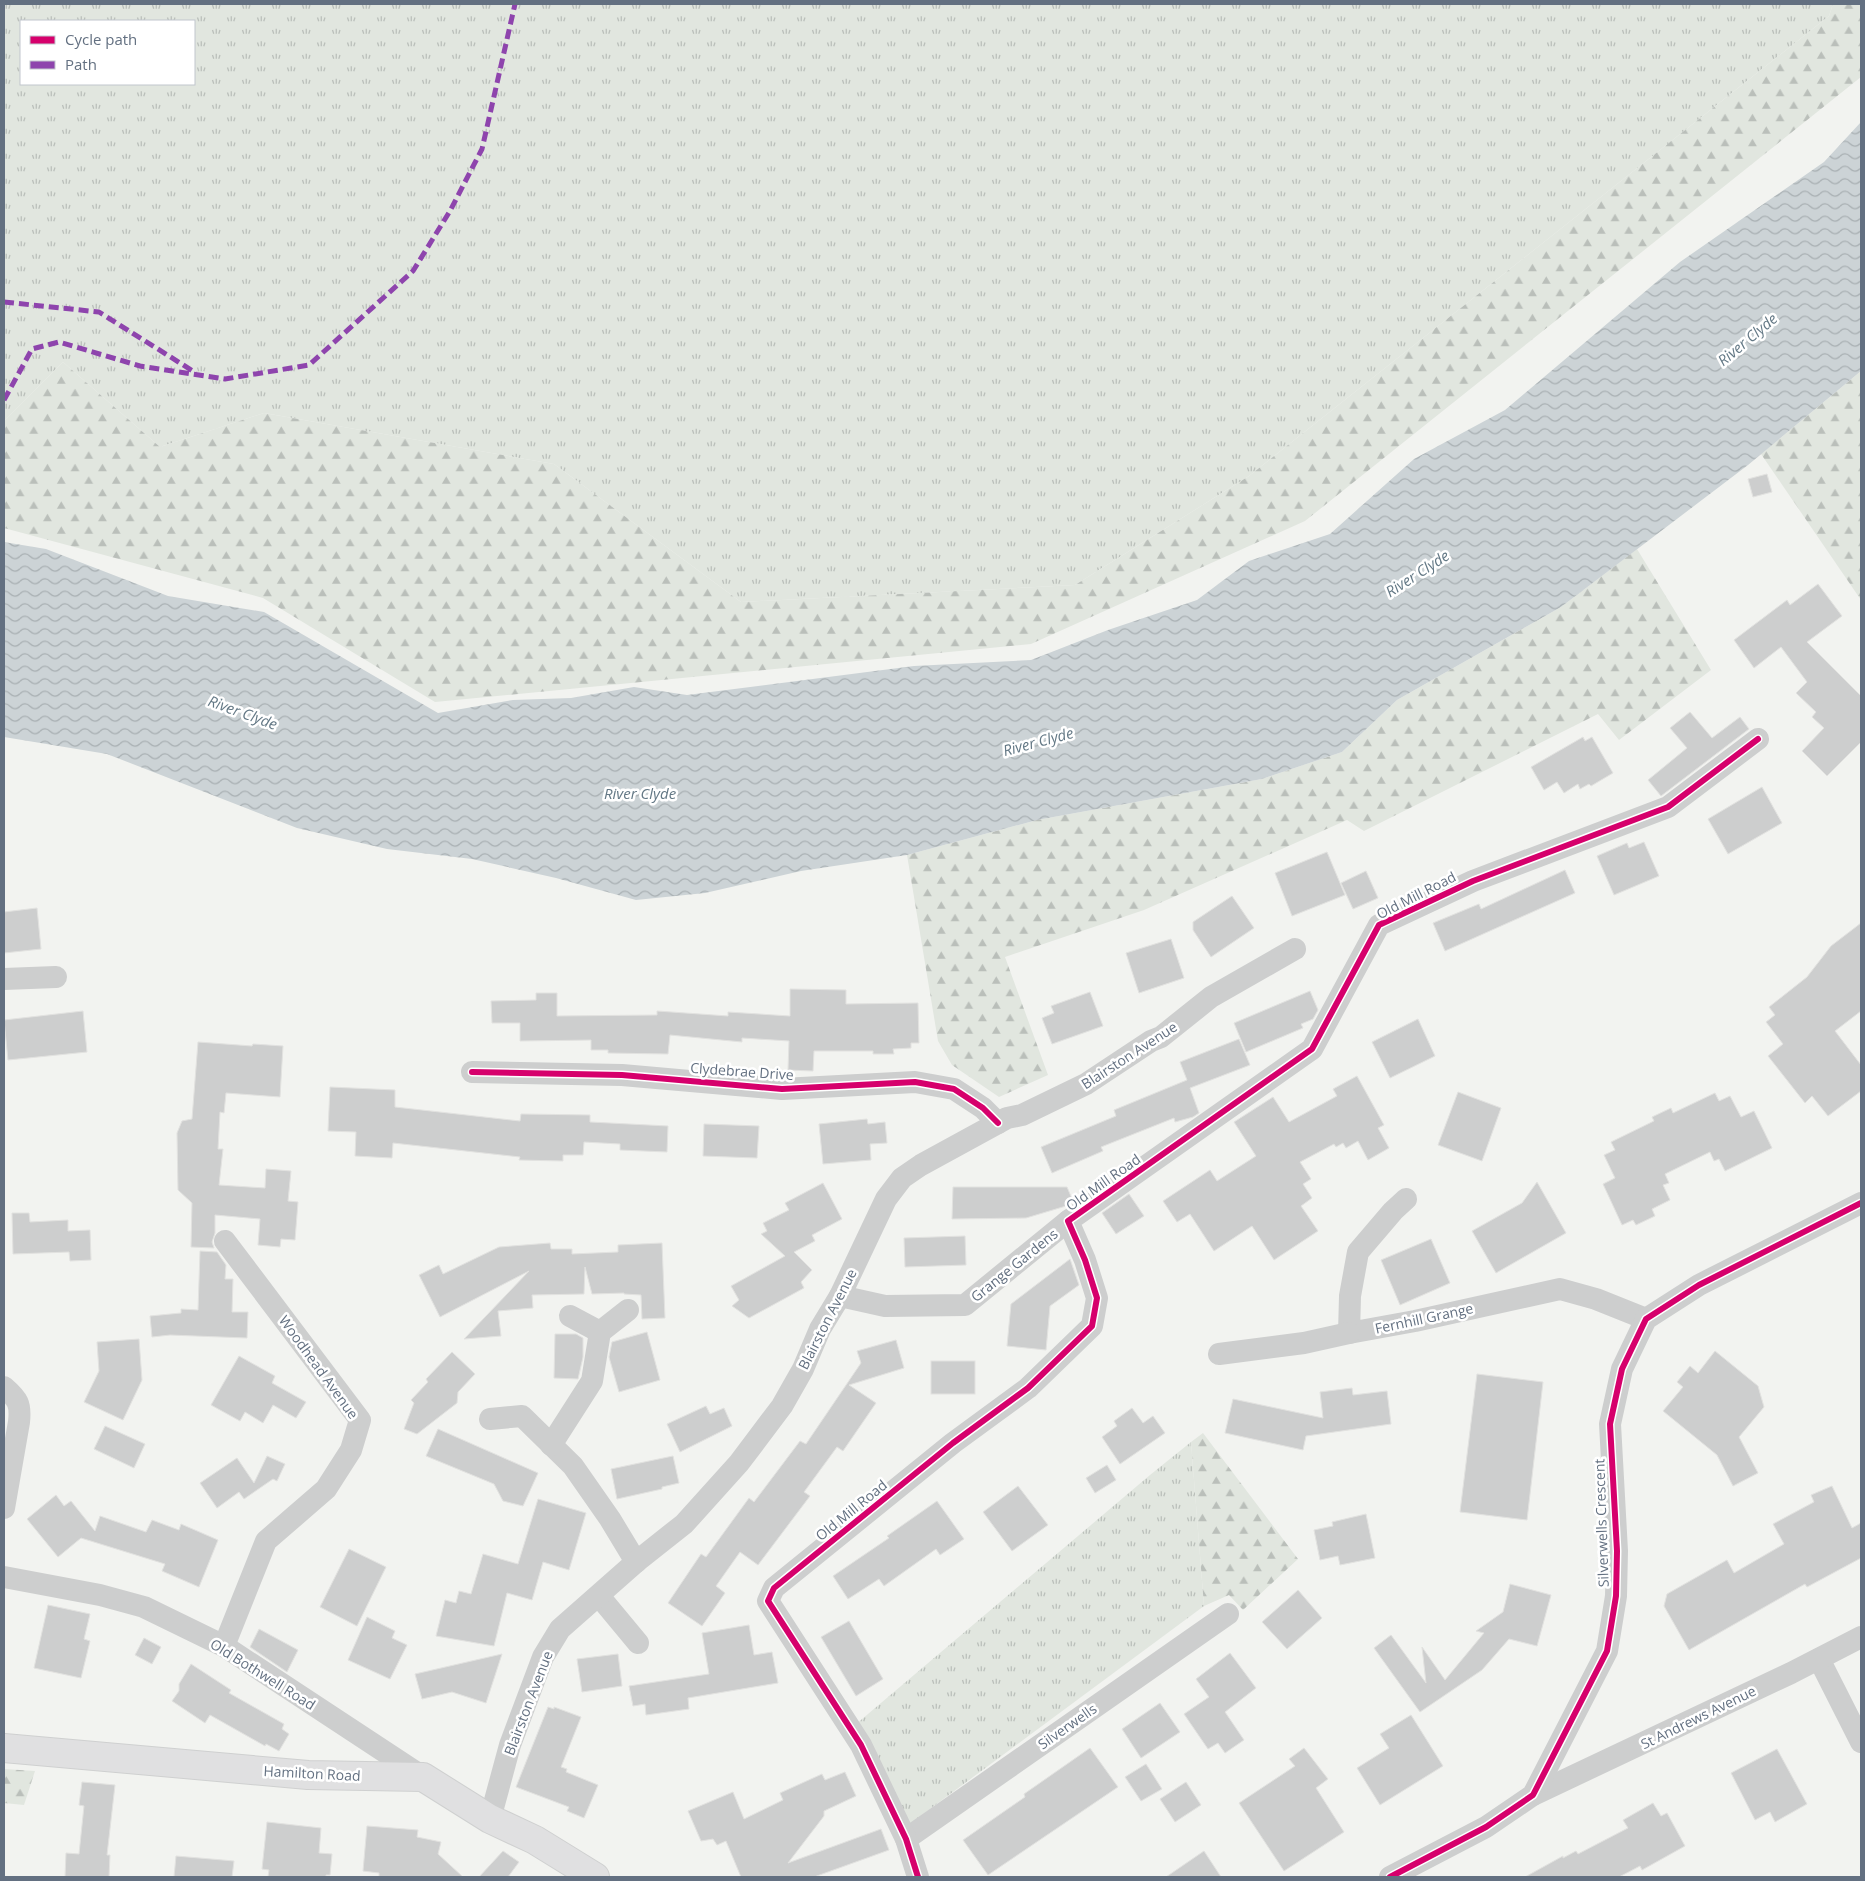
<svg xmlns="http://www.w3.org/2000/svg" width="1865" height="1881" viewBox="0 0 1865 1881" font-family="'Open Sans',sans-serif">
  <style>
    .grass { fill: url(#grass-tufts); fill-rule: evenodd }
    .forest { fill: url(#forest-firs) }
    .water { fill: url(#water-waves) }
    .building { fill: #cdcece; stroke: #e2e2e0 }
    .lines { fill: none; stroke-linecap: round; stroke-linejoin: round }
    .secondary-casing { stroke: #cfd0d0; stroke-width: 30 }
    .street { stroke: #cdcece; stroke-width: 22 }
    .secondary { stroke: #e0e0e1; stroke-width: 28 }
    .quiet { stroke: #8e44ad; stroke-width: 5; stroke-dasharray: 10 5; stroke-linecap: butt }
    .cycleway-casing { stroke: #fff; stroke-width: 9 }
    .cycleway { stroke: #d6006c; stroke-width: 6 }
    .labels { text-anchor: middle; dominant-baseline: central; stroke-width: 5; stroke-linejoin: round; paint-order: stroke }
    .street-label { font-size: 14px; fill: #637081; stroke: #fff }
    .water-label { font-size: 15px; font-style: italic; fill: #637885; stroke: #fff }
  </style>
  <defs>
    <pattern id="grass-tufts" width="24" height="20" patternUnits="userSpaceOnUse" patternTransform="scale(1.25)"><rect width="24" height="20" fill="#e1e6df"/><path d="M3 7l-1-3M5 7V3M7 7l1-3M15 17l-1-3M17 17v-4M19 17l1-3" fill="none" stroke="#babfba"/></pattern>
    <pattern id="forest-firs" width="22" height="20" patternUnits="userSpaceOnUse" patternTransform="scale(1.25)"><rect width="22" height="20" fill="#e1e6df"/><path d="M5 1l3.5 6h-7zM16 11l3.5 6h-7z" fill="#babfba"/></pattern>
    <pattern id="water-waves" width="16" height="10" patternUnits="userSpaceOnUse" patternTransform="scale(1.25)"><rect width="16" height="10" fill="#ccd3d6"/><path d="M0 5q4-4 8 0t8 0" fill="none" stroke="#a9b0b3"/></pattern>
  </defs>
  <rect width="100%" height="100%" fill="#f2f3f0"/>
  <g class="grass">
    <path d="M4,4H1833L1829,16L1249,476L1075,585L741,602L554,464L264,413L160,447L63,362L4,421ZM21,21H194V84H21Z"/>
    <polygon points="1191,1442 1204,1606 907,1826 855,1725 1150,1475"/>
  </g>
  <g class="forest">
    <polygon points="1833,4 1861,4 1861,77 1305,521 1031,644 435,702 263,598 4,528 4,421 63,362 160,447 264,413 554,464 741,602 1075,585 1249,476 1829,16"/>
    <polygon points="1861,371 1861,600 1761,454"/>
    <polygon points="1637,549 1711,670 1619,740 1598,714 1364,831 1347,820 1144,910 1005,957 1048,1075 999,1097 952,1065 938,1041 907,855 1037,820 1262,779 1342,752 1397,700 1561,607"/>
    <polygon points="1203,1433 1298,1559 1243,1610 1229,1595 1204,1606 1191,1442"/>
    <polygon points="4,1769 35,1771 24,1805 4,1803"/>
  </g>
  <polygon class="water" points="1861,122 1861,371 1748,465 1561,607 1397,700 1342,752 1262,779 1037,820 907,855 801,871 705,893 636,900 556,878 472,859 387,849 297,828 107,754 4,737 4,542 46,549 168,596 264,612 438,713 513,700 571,698 634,687 687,695 914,666 1031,660 1108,630 1197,600 1249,561 1330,534 1414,459 1505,410 1680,262 1824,162"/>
  <g class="building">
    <polygon points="1767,474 1772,492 1753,497 1748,479"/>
    <polygon points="1818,584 1842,616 1807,642 1861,696 1861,742 1827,776 1802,751 1824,728 1812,717 1816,712 1796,693 1807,682 1781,647 1754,668 1734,640 1787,600 1790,605"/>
    <polygon points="1690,712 1712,738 1740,717 1749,729 1661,796 1648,780 1687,748 1670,728"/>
    <polygon points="1583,737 1585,741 1592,737 1613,773 1591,786 1589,784 1580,789 1578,784 1564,793 1557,782 1544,790 1531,767"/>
    <polygon points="1762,787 1782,823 1728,854 1708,819"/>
    <polygon points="1644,842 1659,876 1614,895 1597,856 1627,843 1629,848"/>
    <polygon points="1327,852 1345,895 1292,916 1275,873"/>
    <polygon points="1565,870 1575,893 1445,951 1433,923 1479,904 1481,909"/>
    <polygon points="1366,871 1378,898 1353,909 1341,883"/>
    <polygon points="1232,896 1254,928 1211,957 1193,930 1193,922"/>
    <polygon points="37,908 41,949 4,953 4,912"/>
    <polygon points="1861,923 1861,1011 1835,1031 1861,1065 1861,1091 1828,1116 1812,1096 1805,1103 1768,1056 1783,1044 1766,1022 1775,1015 1769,1007 1807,977 1831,946"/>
    <polygon points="1171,939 1184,978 1139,993 1126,953"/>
    <polygon points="790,989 846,990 846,1004 918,1003 919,1043 911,1043 911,1048 893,1049 894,1054 873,1054 873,1051 814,1051 813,1071 788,1070 789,1041 742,1038 742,1042 670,1035 668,1054 608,1053 608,1050 591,1050 591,1040 520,1041 520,1023 492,1023 491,1001 536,1000 536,993 557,993 557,1016 657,1015 657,1011 728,1016 728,1012 790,1016"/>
    <polygon points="1310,991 1318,1010 1313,1019 1301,1024 1303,1028 1246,1052 1234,1023"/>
    <polygon points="1090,992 1103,1026 1052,1044 1042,1018 1054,1013 1051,1006"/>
    <polygon points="83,1011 87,1052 8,1060 4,1020"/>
    <polygon points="1418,1019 1435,1056 1390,1078 1372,1042"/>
    <polygon points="1239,1039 1250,1065 1190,1088 1199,1113 1193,1117 1175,1122 1174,1118 1101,1147 1103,1151 1052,1173 1041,1147 1116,1116 1114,1110 1187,1080 1180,1062"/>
    <polygon points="198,1042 252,1046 253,1044 283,1046 280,1097 226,1093 224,1113 220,1112 218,1149 223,1149 219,1185 265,1188 266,1169 291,1171 288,1201 298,1202 295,1240 281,1239 280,1247 258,1245 260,1219 215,1215 215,1233 212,1242 214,1248 191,1247 192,1203 178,1190 177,1133 182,1121 192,1119"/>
    <polygon points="1357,1076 1384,1125 1378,1128 1389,1148 1368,1160 1358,1141 1346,1148 1343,1143 1336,1147 1334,1144 1300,1162 1311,1179 1303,1184 1312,1198 1301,1206 1318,1231 1274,1260 1252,1226 1214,1251 1190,1214 1177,1222 1163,1201 1210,1170 1217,1181 1256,1156 1234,1122 1273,1097 1289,1122 1337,1096 1333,1089"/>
    <polygon points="330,1087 395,1090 395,1107 520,1121 521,1114 590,1115 590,1122 668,1126 667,1152 620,1150 620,1144 584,1142 583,1155 563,1155 563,1161 519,1160 520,1157 393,1143 392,1158 355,1156 356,1132 328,1131"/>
    <polygon points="1458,1092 1501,1108 1482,1161 1438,1145"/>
    <polygon points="1715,1093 1719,1101 1730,1096 1741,1117 1754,1111 1772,1148 1725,1171 1719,1159 1714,1161 1710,1152 1665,1174 1669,1183 1663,1185 1670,1200 1652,1209 1655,1216 1636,1225 1633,1220 1622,1225 1603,1184 1615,1178 1604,1155 1615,1150 1611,1142 1654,1121 1652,1117 1671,1108 1673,1113"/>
    <polygon points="867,1119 868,1124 885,1122 887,1143 870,1144 871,1160 823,1164 819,1124"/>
    <polygon points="704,1124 759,1126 757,1158 703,1156"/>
    <polygon points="1537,1182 1566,1233 1496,1273 1472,1231 1522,1203"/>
    <polygon points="823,1183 842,1219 812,1235 815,1241 794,1252 812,1270 801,1282 804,1288 749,1318 732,1306 739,1300 731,1286 785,1256 761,1234 767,1231 763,1223 789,1210 785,1203"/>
    <polygon points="953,1187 1067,1187 1073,1201 1066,1206 1026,1218 952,1219"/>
    <polygon points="1129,1194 1144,1216 1116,1234 1102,1213"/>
    <polygon points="12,1213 29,1213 30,1222 68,1220 68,1231 90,1230 91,1260 70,1261 69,1252 13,1254"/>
    <polygon points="965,1236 966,1265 905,1267 904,1238"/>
    <polygon points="1431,1239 1450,1283 1400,1305 1381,1260"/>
    <polygon points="550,1243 551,1249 572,1249 572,1254 618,1252 618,1245 662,1243 665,1318 642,1319 641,1295 624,1294 624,1293 592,1294 585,1267 584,1294 532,1295 533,1308 498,1311 501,1336 464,1339 529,1271 440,1317 419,1275 439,1265 443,1274 499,1247"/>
    <polygon points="200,1251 217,1252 226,1265 225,1279 233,1279 232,1312 248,1312 247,1338 170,1335 152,1337 150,1316 181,1313 181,1309 198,1310"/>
    <polygon points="1070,1259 1079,1285 1050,1306 1046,1350 1007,1346 1011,1304"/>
    <polygon points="647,1332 660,1380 619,1392 609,1357 612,1342"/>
    <polygon points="555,1334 576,1334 583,1338 583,1357 578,1379 554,1378"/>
    <polygon points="139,1339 142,1380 123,1420 84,1402 99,1371 97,1342"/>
    <polygon points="896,1340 904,1368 849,1385 876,1403 843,1451 837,1447 804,1492 810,1496 758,1565 740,1552 716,1586 725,1593 702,1626 668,1603 701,1554 706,1557 749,1498 754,1502 800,1441 806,1444 861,1363 857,1351"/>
    <polygon points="1715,1351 1758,1386 1764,1407 1739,1437 1758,1473 1733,1486 1717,1455 1663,1411 1683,1387 1677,1382 1690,1366 1698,1373"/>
    <polygon points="452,1352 475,1374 458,1392 457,1403 417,1434 404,1429 414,1403 411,1400 428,1382 426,1379"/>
    <polygon points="239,1356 275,1376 272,1383 306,1402 296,1418 273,1405 263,1423 245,1412 240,1421 211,1405"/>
    <rect x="931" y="1361" width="44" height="33"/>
    <polygon points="1477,1374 1543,1382 1527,1520 1460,1512"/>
    <polygon points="1352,1388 1353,1395 1387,1391 1391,1424 1306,1436 1303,1450 1225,1433 1233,1399 1323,1418 1320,1392"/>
    <polygon points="706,1406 710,1414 724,1408 732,1426 680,1452 667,1424"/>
    <polygon points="1132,1408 1143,1423 1153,1416 1165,1433 1120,1464 1102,1437 1117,1426 1114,1421"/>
    <polygon points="105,1426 145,1444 134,1468 94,1449"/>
    <polygon points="438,1429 538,1473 523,1506 503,1501 494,1484 426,1456"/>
    <polygon points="267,1456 285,1464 277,1481 273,1479 244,1499 239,1492 217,1508 200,1483 237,1458 254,1483"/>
    <polygon points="673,1456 679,1483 662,1487 662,1489 617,1499 611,1469"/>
    <polygon points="1107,1465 1116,1480 1095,1493 1086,1478"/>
    <polygon points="1018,1486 1048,1525 1012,1551 983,1512"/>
    <polygon points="1832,1486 1852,1528 1861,1523 1861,1558 1807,1587 1805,1584 1689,1650 1664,1606 1667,1594 1727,1560 1734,1573 1784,1544 1773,1524 1814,1502 1811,1495"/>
    <polygon points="56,1495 64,1506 71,1501 95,1531 100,1516 146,1532 152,1520 179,1530 181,1524 218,1540 199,1587 162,1571 165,1564 81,1538 58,1557 27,1519"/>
    <polygon points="538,1499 586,1513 569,1570 543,1562 532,1600 507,1593 494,1646 436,1636 445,1600 456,1603 459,1591 471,1594 483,1554 518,1564"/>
    <polygon points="937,1501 964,1539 940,1555 936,1549 884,1586 879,1579 848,1599 833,1576 889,1538 887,1536"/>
    <polygon points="1366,1514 1375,1558 1340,1565 1338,1556 1320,1560 1314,1530 1333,1526 1332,1522"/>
    <polygon points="349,1549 386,1567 357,1626 320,1607"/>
    <polygon points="1510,1584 1551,1595 1537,1646 1509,1639 1482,1670 1420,1712 1374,1648 1391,1635 1426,1683 1422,1647 1445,1680 1484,1633 1476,1631 1503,1612"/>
    <polygon points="1298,1590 1322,1618 1287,1649 1262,1622"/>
    <polygon points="48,1605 90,1614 84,1639 90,1641 81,1678 34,1668"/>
    <polygon points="367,1617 395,1631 392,1638 407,1645 390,1679 348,1660"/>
    <polygon points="849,1621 883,1679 856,1696 821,1637"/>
    <polygon points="749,1625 754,1655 772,1652 778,1683 688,1698 689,1709 646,1715 645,1704 633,1706 629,1686 709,1674 702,1633"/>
    <polygon points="259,1629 298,1650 287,1672 250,1647"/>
    <polygon points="144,1638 161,1647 152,1664 135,1655"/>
    <polygon points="1230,1653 1256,1688 1225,1712 1244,1740 1225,1753 1218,1743 1208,1749 1184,1714 1209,1697 1196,1679"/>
    <polygon points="502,1654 486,1703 452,1692 422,1699 415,1674"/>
    <polygon points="618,1654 622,1686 582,1692 577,1659"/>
    <polygon points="191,1664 231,1690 229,1693 284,1724 282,1729 289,1734 279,1751 266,1744 265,1746 210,1715 205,1723 172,1701 179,1691 179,1684"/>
    <polygon points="1160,1703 1180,1732 1141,1758 1122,1729"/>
    <polygon points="548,1707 554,1709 554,1707 581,1717 561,1767 567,1769 566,1772 598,1785 584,1818 567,1811 569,1807 516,1787"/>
    <polygon points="1411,1715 1443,1766 1380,1805 1357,1768 1389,1748 1380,1734"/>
    <polygon points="1090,1748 1118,1787 988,1875 963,1840 1025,1797 1024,1794"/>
    <polygon points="1304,1748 1328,1779 1316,1788 1344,1832 1284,1871 1239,1803 1295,1766 1289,1759"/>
    <polygon points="1777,1749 1807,1804 1775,1822 1770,1812 1755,1820 1731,1773"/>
    <polygon points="1146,1764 1162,1789 1141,1801 1125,1777"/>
    <polygon points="845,1772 856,1796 824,1811 824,1816 788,1863 881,1829 889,1850 814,1877 741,1877 726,1841 717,1845 713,1839 701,1841 688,1811 733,1792 744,1819 783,1800 780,1793 822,1774 825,1780"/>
    <polygon points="82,1782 115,1785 107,1855 110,1855 109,1877 65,1877 66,1853 79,1854 84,1806 79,1805"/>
    <polygon points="1186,1782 1201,1805 1175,1822 1160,1799"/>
    <polygon points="1653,1803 1661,1816 1667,1813 1685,1846 1642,1870 1640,1866 1619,1877 1525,1877 1563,1856 1563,1858 1576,1851 1578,1854 1628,1828 1623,1820"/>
    <polygon points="267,1822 321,1828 319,1853 332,1854 330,1875 326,1875 326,1877 268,1877 269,1870 262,1869"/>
    <polygon points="367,1826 418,1830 417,1837 441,1842 438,1854 463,1877 379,1877 379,1873 363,1871"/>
    <polygon points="503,1851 519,1862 508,1877 479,1877"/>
    <polygon points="1204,1851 1221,1877 1166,1877"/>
    <polygon points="176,1856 234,1861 232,1877 174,1877"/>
  </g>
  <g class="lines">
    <defs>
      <polyline id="secondary" points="4,1748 308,1775 423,1777 490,1819 535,1840 595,1877"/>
    </defs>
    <use href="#secondary" class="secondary-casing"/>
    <g class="street">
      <polyline points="4,979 56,977"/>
      <polyline points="472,1072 622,1075 782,1089 915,1082 954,1089 983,1108 998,1123"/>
      <polyline points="1406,1199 1393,1211 1358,1252 1350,1296 1349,1333 1415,1321 1560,1289 1596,1299 1646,1319"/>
      <polyline points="840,1296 885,1306 965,1305 1068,1221"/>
      <polyline points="570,1316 600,1332"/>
      <polyline points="1219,1354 1304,1343 1349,1333"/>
      <path d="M4,1387C18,1399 21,1404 19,1422L4,1508"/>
      <polyline points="490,1419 522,1416 573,1466 610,1519 636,1562"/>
      <polyline points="551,1445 592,1381 600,1332 628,1310"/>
      <polyline points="4,1577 100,1595 144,1607 224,1646 423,1777"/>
      <polyline points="599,1596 638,1643"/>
      <polyline points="224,1646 266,1541 326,1489 351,1450 360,1420 225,1241"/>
      <polyline points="1819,1659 1861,1742"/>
      <polyline points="1533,1795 1791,1673 1861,1637"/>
      <polyline points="490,1819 510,1745 543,1657 560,1629 636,1562 684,1524 739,1463 782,1406 803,1369 820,1329 840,1296 886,1199 902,1178 921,1165 1007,1118 1022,1115 1086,1084 1151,1041 1161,1037 1211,997 1295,949"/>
      <polyline points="906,1839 1228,1614"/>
      <polyline points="918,1877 906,1839 861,1745 768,1601 774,1588 953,1443 1028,1388 1092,1326 1097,1298 1085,1260 1068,1221 1312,1049 1379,925 1473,881 1668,807 1758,739"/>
      <polyline points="1390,1877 1486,1827 1533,1795 1607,1651 1616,1596 1617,1551 1610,1424 1622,1369 1646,1319 1699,1285 1861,1203"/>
    </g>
    <use href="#secondary" class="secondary"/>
    <g class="quiet">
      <polyline points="4,302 99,312 196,373"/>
      <polyline points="4,400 32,349 59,342 140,366 225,379 309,365 413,271 450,211 482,149 515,4"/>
    </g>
    <defs>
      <g id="cycleway">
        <polyline points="472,1072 622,1075 782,1089 915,1082 954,1089 983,1108 998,1123"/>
        <polyline points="918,1877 906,1839 861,1745 768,1601 774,1588 953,1443 1028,1388 1092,1326 1097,1298 1085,1260 1068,1221 1312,1049 1379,925 1473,881 1668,807 1758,739"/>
        <polyline points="1390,1877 1486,1827 1533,1795 1607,1651 1616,1596 1617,1551 1610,1424 1622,1369 1646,1319 1699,1285 1861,1203"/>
      </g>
    </defs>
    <use href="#cycleway" class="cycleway-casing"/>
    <use href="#cycleway" class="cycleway"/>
  </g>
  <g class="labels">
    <g class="street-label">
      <text transform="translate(1416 895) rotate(-27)">Old Mill Road</text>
      <text transform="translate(1129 1055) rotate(-33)">Blairston Avenue</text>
      <text transform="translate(742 1071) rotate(4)">Clydebrae Drive</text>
      <text transform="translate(1103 1182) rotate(-35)">Old Mill Road</text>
      <text transform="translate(1014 1265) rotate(-39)">Grange Gardens</text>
      <text transform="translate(1424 1318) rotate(-12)">Fernhill Grange</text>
      <text transform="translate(827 1319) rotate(-63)">Blairston Avenue</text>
      <text transform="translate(319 1367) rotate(54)">Woodhead Avenue</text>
      <text transform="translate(851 1510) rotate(-39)">Old Mill Road</text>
      <text transform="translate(1601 1523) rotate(-92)">Silverwells Crescent</text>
      <text transform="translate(263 1674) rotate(32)">Old Bothwell Road</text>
      <text transform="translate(528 1703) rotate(-69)">Blairston Avenue</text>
      <text transform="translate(1698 1717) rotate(-26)">St Andrews Avenue</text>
      <text transform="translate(1067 1726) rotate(-35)">Silverwells</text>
      <text transform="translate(312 1773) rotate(3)">Hamilton Road</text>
    </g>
    <g class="water-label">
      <text transform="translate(1747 339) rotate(-40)">River Clyde</text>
      <text transform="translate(1417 573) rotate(-33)">River Clyde</text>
      <text transform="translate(243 712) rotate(20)">River Clyde</text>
      <text transform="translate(1038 741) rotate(-15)">River Clyde</text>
      <text x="640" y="793">River Clyde</text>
    </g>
  </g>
  <rect width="1865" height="1881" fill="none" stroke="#637081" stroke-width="10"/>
  <rect x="20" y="20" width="175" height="65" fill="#ffffff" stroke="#c1c6cd"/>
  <rect x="30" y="36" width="25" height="8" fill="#d6006c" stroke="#c1c6cd"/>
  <text x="65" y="45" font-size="15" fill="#637081">Cycle path</text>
  <rect x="30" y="61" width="25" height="8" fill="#8e44ad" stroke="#c1c6cd"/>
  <text x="65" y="70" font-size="15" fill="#637081">Path</text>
</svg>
